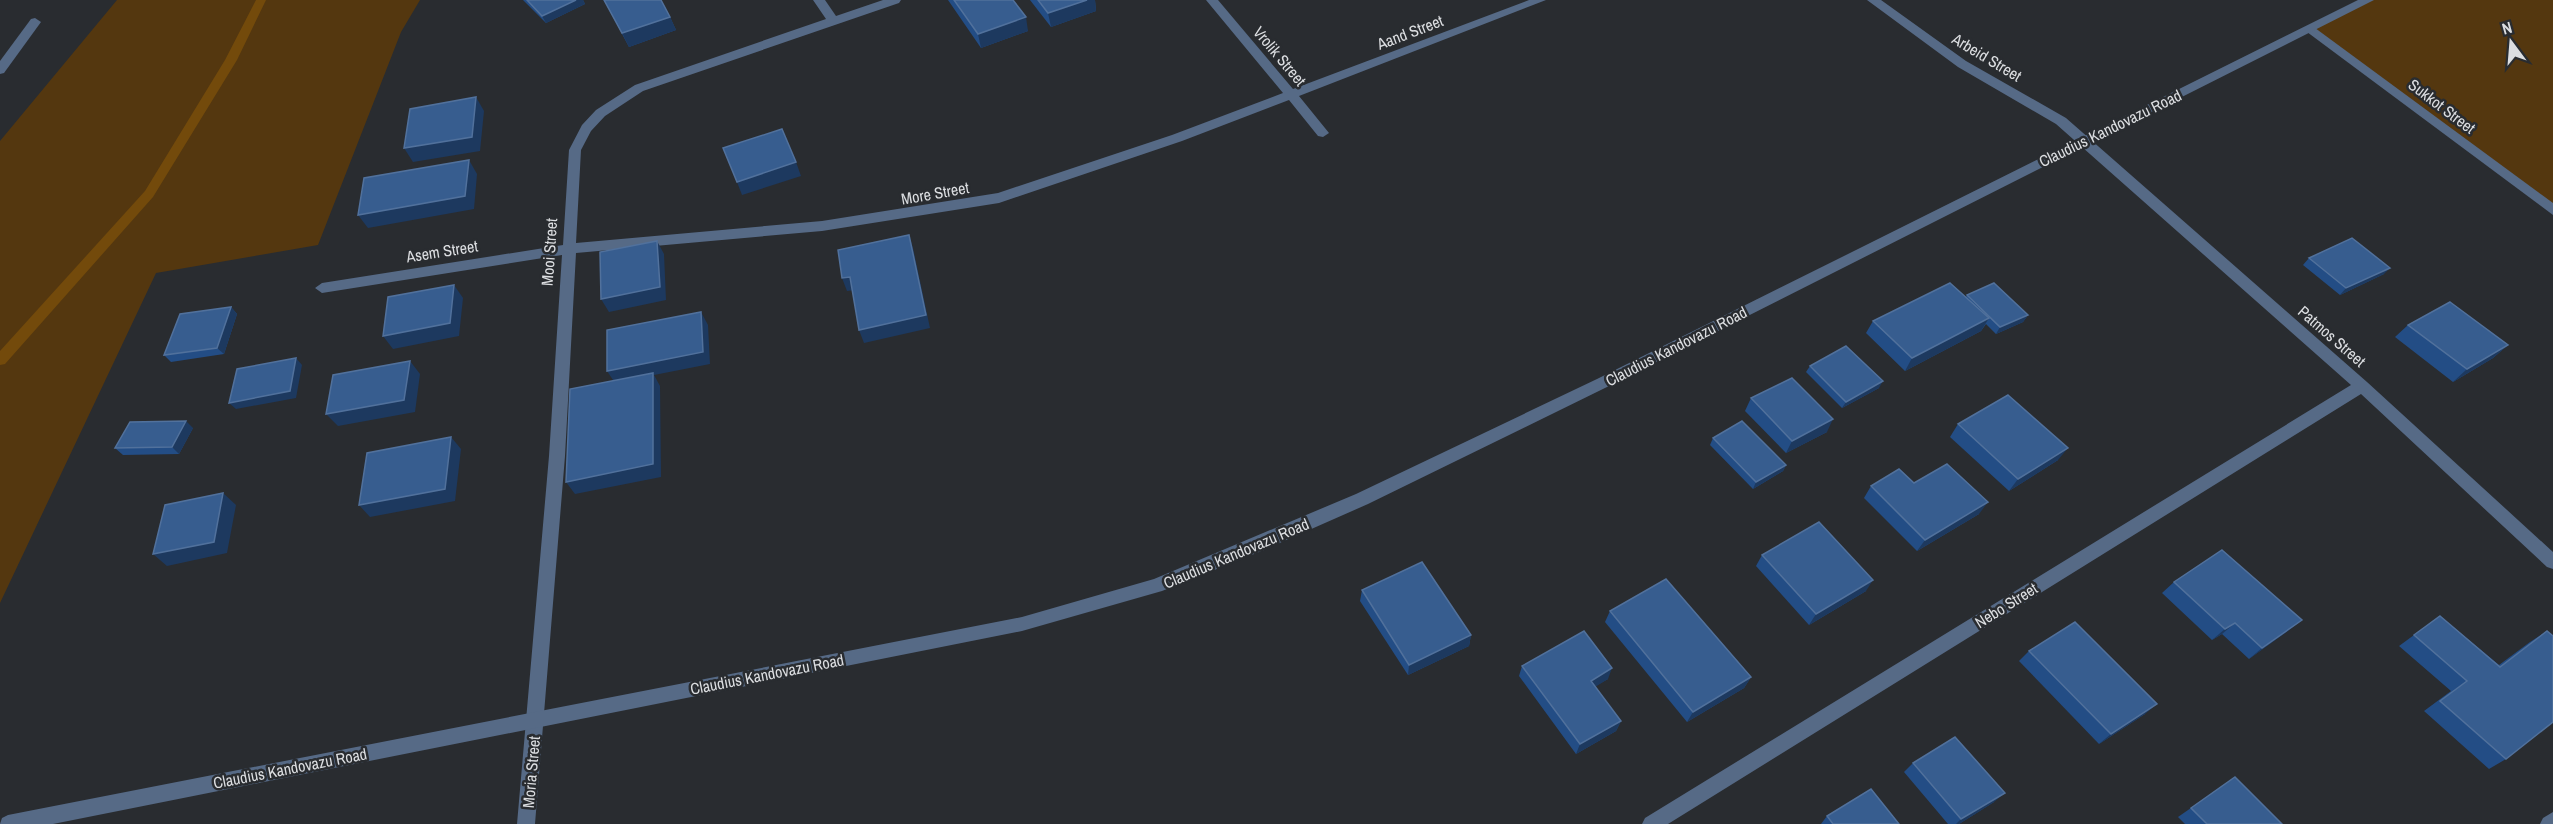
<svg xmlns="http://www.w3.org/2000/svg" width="2553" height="824" viewBox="0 0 2553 824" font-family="'Archivo Narrow',sans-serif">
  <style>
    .green { fill: #54370f }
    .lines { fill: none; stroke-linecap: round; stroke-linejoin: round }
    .stream { fill: #734a0b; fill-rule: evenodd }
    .service { fill: #566a86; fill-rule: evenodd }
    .minor { fill: #566a86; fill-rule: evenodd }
    .tertiary { fill: #566a86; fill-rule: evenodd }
    .wall { fill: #234d85 }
    .shaded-wall { fill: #1d395f }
    .building { fill: #375d8f; stroke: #51719c; stroke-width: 1.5 }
    .labels { text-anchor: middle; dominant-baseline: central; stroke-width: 5; stroke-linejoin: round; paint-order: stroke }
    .street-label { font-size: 16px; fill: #dcdee1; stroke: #292c30 }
  </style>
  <rect width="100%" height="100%" fill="#292c30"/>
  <g class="green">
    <polygon points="117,0 420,0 401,32 318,245 156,273 0,603 0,141"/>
    <polygon points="2368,0 2553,0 2553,210 2311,29"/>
  </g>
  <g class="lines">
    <polygon class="stream" points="256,0 266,0 237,60 153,197 5,364 0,365 0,351 145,191 225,60"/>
    <polygon class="service" points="35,18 41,22 4,73 0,74 0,61 31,19"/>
    <g class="minor">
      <polygon points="813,0 825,0 836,16 883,0 901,0 899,3 643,91 605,116 591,131 581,150 576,243 822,221 998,193 1172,135 1283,93 1206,0 1218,0 1293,89 1529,0 1546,0 1299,96 1329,133 1323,137 1318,136 1289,100 1182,141 999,203 822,231 576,253 565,456 535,824 517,824 549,456 562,255 322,293 315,288 322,283 563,245 569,150 582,125 596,110 635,85 826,19"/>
      <polygon points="1867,0 1881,0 1966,61 2066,118 2367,382 2553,552 2553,569 2547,567 2361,394 1668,824 1642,824 1645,818 2351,385 2056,124 1958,67"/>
      <polygon points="2311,25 2553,203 2553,215 2307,32 2305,29"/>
      <polygon points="2553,812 2553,824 2540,824 2543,818"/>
    </g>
    <polygon class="tertiary" points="2358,0 2374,0 1607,387 1368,504 1264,550 1162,591 1022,631 53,824 0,824 2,818 8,815 1022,617 1154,579 1356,494 1597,379"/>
  </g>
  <g class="wall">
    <polygon points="523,0 583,0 585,4 546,23"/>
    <polygon points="604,0 670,17 676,30 629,47"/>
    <polygon points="948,0 1013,0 1028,31 981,48"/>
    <polygon points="1030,0 1095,0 1096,11 1051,27"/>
    <polygon points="2309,258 2384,274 2340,295 2303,265"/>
    <polygon points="1967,295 2028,315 2023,322 1996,334 1986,324 1981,331 1905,371 1866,333 1873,321 1966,297"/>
    <polygon points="231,307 237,314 224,354 171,362 164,355"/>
    <polygon points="2408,325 2508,345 2493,358 2453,382 2395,337"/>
    <polygon points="1810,366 1879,388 1842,408 1806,372"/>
    <polygon points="1751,398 1827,432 1786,453 1745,411"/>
    <polygon points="1958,424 2058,460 2009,491 1950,437"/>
    <polygon points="193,428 179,454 123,455 115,448"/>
    <polygon points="1713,438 1786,465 1783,471 1753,489 1710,445"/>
    <polygon points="1914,483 1979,514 1917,551 1864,498 1871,486"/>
    <polygon points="1762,555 1866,591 1809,625 1756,566"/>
    <polygon points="2174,582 2302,620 2249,659 2222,634 2212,640 2162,593"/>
    <polygon points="1362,590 1471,635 1469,646 1408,675 1360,601"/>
    <polygon points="1610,611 1751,677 1744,688 1687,722 1605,622"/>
    <polygon points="2440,616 2499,665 2530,642 2547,631 2506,759 2489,769 2424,711 2451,691 2399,646"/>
    <polygon points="2029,651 2145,714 2099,744 2019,661"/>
    <polygon points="1522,666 1608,679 1595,686 1621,721 1616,731 1576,754 1519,676"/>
    <polygon points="1913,763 1994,802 1959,824 1948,824 1904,772"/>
    <polygon points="2221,787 2282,824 2185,824 2178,817"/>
    <polygon points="1827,816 1899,824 1821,824"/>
  </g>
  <g class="shaded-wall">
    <polygon points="576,0 583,0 585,4 546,23 542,16"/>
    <polygon points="1087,0 1095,0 1096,11 1051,27 1048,13"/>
    <polygon points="670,17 676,30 629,47 622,33"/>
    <polygon points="1026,17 1028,31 981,48 978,34"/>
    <polygon points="476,97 484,111 480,151 413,162 404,148"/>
    <polygon points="469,160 477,174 474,209 368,228 358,215"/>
    <polygon points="796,162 801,176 742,195 737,182"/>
    <polygon points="909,235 913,248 930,328 864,343 859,330"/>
    <polygon points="657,241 664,254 666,300 609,312 601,299"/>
    <polygon points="2390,268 2384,274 2340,295 2346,288"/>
    <polygon points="850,277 855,290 847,291 842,278"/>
    <polygon points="454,285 463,298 459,336 393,349 383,336"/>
    <polygon points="231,307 237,314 224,354 217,348"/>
    <polygon points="701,312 708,325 710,364 654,375 660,386 661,477 575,494 566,482 615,383 607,371"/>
    <polygon points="2028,315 2023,322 1996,334 2000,327"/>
    <polygon points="1989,318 1981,331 1905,371 1912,358"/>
    <polygon points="2508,345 2493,358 2453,382 2467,369"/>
    <polygon points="296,358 302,365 296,398 236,409 229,403"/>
    <polygon points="410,361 420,374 415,412 338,426 326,414"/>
    <polygon points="1883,381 1879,388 1842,408 1846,402"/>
    <polygon points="1833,419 1827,432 1786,453 1792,441"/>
    <polygon points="186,421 193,428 179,454 172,447"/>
    <polygon points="451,437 461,449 455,501 370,517 359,505"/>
    <polygon points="2068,448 2058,460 2009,491 2018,479"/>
    <polygon points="1786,465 1783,471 1753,489 1756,482"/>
    <polygon points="223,493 236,505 227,553 167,566 153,554"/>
    <polygon points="1988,502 1979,514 1917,551 1925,540"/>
    <polygon points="1873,580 1866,591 1809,625 1816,614"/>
    <polygon points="2302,620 2288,631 2249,659 2262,648"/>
    <polygon points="2235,623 2222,634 2212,640 2225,629"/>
    <polygon points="1471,635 1469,646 1408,675 1409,665"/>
    <polygon points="1612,668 1608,679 1587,692 1591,681"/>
    <polygon points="1751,677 1744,688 1687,722 1693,712"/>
    <polygon points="2157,704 2145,714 2099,744 2111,734"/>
    <polygon points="1621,721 1616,731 1576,754 1580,744"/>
    <polygon points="2005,793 1994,802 1959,824 1956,824 1961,819"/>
  </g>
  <g class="building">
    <polygon points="527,0 576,0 542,16"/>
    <polygon points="604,0 661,0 670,17 622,33"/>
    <polygon points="954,0 1013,0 1026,17 978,34"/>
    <polygon points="1038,0 1087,0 1048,13"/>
    <polygon points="476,97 472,137 404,148 410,109"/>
    <polygon points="782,129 796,162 737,182 723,148"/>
    <polygon points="469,160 465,196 358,215 364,178"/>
    <polygon points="909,235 926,315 859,330 850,277 842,278 838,250"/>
    <polygon points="2352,238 2390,268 2346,288 2309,258"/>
    <polygon points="657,241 660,287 601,299 600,252"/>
    <polygon points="1950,283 1989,318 1912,358 1873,321"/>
    <polygon points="1994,283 2028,315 2000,327 1967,295"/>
    <polygon points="454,285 450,323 383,336 388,297"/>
    <polygon points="2450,302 2508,345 2467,369 2408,325"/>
    <polygon points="231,307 217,348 164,355 180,314"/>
    <polygon points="701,312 703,352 607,371 607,330"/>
    <polygon points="1846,346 1883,381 1846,402 1810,366"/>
    <polygon points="296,358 290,391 229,403 237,369"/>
    <polygon points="410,361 404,400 326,414 333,375"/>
    <polygon points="653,373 653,464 566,482 570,389"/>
    <polygon points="1792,378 1833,419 1792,441 1751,398"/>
    <polygon points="2008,395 2068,448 2018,479 1958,424"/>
    <polygon points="186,421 172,447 115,448 130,422"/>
    <polygon points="1742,421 1786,465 1756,482 1713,438"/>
    <polygon points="451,437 445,489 359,505 367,453"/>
    <polygon points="1947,464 1988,502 1925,540 1871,486 1899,469 1914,483"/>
    <polygon points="223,493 214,542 153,554 165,505"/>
    <polygon points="1819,522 1873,580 1816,614 1762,555"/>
    <polygon points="2222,550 2302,620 2262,648 2235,623 2225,629 2174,582"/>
    <polygon points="1422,562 1471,635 1409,665 1362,590"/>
    <polygon points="1666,579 1751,677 1693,712 1610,611"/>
    <polygon points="2440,616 2500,667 2547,631 2553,636 2553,722 2506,759 2440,701 2467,681 2414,635"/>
    <polygon points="2075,622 2157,704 2111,734 2029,651"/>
    <polygon points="1584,631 1612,668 1591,681 1621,721 1580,744 1522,666"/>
    <polygon points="1955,737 2005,793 1961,819 1913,763"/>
    <polygon points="2235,777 2282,824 2207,824 2191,808"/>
    <polygon points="1871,789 1899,824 1833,824 1827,816"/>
  </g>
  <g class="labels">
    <g class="street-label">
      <text transform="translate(1410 32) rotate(-21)">Aand Street</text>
      <text transform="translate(1280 56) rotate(50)">Vrolik Street</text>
      <text transform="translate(1987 57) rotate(31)">Arbeid Street</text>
      <text transform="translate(2442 106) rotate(37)">Sukkot Street</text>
      <text transform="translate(2110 128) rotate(-26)">Claudius Kandovazu Road</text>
      <text transform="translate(935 193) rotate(-10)">More Street</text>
      <text transform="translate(442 251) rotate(-9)">Asem Street</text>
      <text transform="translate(549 252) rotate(-86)">Mooi Street</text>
      <text transform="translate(2332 336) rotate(41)">Patmos Street</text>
      <text transform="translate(1676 346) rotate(-27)">Claudius Kandovazu Road</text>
      <text transform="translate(1236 553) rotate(-23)">Claudius Kandovazu Road</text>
      <text transform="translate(2006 605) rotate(-32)">Nebo Street</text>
      <text transform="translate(767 674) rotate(-11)">Claudius Kandovazu Road</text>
      <text transform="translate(290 768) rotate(-11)">Claudius Kandovazu Road</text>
      <text transform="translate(531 772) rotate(-85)">Moria Street</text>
    </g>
  </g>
  <g transform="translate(2511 42) rotate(344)" stroke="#292c30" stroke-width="4.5" paint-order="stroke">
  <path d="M0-4.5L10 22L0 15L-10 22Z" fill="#dcdee1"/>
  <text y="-9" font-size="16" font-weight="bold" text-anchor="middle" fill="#dcdee1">N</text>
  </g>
</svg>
